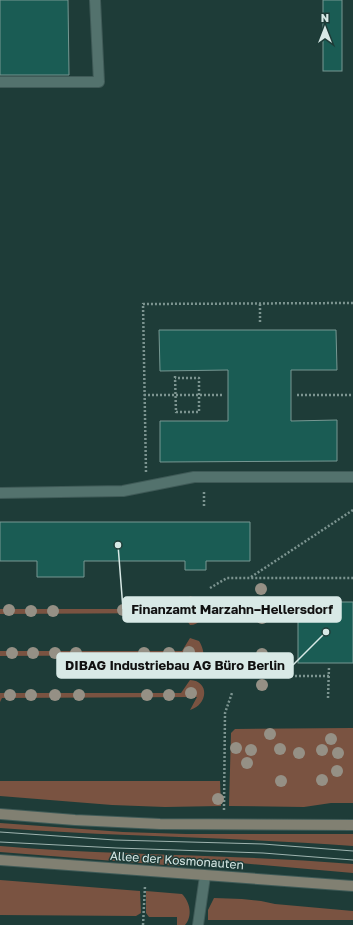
<svg xmlns="http://www.w3.org/2000/svg" width="353" height="925" viewBox="0 0 353 925" font-family="'Golos Text',sans-serif">
  <style>
    .green { fill: #7a5341 }
    .building { fill: #1a5c54; stroke: #769792 }
    .lines { fill: none; stroke-linecap: round; stroke-linejoin: round }
    .lane-casing { stroke: #3f5a57; stroke-width: 12 }
    .secondary-casing { stroke: #3f5a57; stroke-width: 12 }
    .path { stroke: #7c9490; stroke-width: 2.5; stroke-dasharray: 2 2; stroke-linecap: butt }
    .lane { stroke: #53726d; stroke-width: 10 }
    .secondary { stroke: #818072; stroke-width: 10 }
    .tram { stroke: #9fb4b0; stroke-width: 1 }
    .tree { fill: #959085 }
    .labels { text-anchor: middle; dominant-baseline: central; stroke-width: 3; stroke-linejoin: round; paint-order: stroke }
    .street-label { font-size: 12px; fill: #d8e9e6; stroke: #1e3c38 }
    .leader { fill: none; stroke: #d8e9e6; stroke-width: 1.5 }
    .callout-dot { fill: #d8e9e6; stroke: #1e3c38; stroke-width: 1.5 }
    .callout { fill: #d8e9e6; stroke: #d8e9e6; stroke-width: 1.5 }
    .callout-label { font-size: 13px; text-anchor: middle; font-weight: bold; fill: #111 }
  </style>
  <rect width="100%" height="100%" fill="#1e3c38"/>
  <g class="green">
    <path d="M190,596L198,599L204,608C204,617 200,625 190,625L182,613L0,614V609H183Z"/>
    <path d="M190,638L199,641C206,652 206,667 190,667L182,655L0,656V651H182Z"/>
    <path d="M190,680C210,681 208,705 190,710L197,697L2,698L0,702V693H181Z"/>
    <polygon points="353,728 353,803 331,803 304,807 229,806 231,733 235,729"/>
    <polygon points="0,781 220,781 221,806 165,807 112,805 0,796"/>
    <path d="M0,823L123,832L186,834H353V846C236,837 118,837 0,828Z"/>
    <path d="M0,846C117,856 236,854 353,864V873L240,863H212L178,866L0,852Z"/>
    <polygon points="0,880 140,891 141,913 136,916 0,915"/>
    <path d="M146,891L182,894C190,902 193,916 185,925H177V917H149L146,913Z"/>
    <polygon points="214,898 242,899 261,901 275,904 353,911 353,920 208,920 208,910"/>
  </g>
  <g class="building">
    <polygon points="0,0 68,0 69,75 0,75"/>
    <rect x="323" y="0" width="19" height="71"/>
    <polygon points="159,330 336,330 337,370 291,370 291,421 337,420 337,461 160,462 160,421 228,421 228,370 160,371"/>
    <polygon points="0,522 250,522 250,561 206,561 206,570 185,570 185,561 84,561 84,577 37,577 37,561 0,561"/>
    <rect x="298" y="602" width="55" height="61"/>
  </g>
  <g class="lines">
    <defs>
      <g id="lane">
        <polyline points="0,82 99,82 95,0"/>
        <polyline points="0,493 123,491 194,477 353,477"/>
        <polyline points="198,925 205,876"/>
      </g>
      <g id="secondary">
        <polyline points="0,814 75,820 160,824 353,825"/>
        <polyline points="0,860 353,886"/>
      </g>
    </defs>
    <use href="#lane" class="lane-casing"/>
    <use href="#secondary" class="secondary-casing"/>
    <g class="path">
      <polyline points="260,304 260,322"/>
      <polyline points="175,376 176,412 199,412 199,378 175,378"/>
      <polyline points="144,395 222,395"/>
      <polyline points="297,395 353,395"/>
      <polyline points="146,472 143,304 353,303"/>
      <polyline points="204,506 204,490"/>
      <polyline points="251,577 353,510"/>
      <polyline points="210,588 227,578 353,578"/>
      <polyline points="279,676 329,676"/>
      <polyline points="328,698 329,667"/>
      <polyline points="224,810 225,713 232,693"/>
      <polyline points="143,925 145,886"/>
    </g>
    <use href="#lane" class="lane"/>
    <use href="#secondary" class="secondary"/>
    <g class="tram">
      <polyline points="0,832 115,840 263,844 353,851"/>
      <polyline points="0,842 117,848 263,853 353,860"/>
    </g>
  </g>
  <g class="tree">
    <circle cx="261" cy="589" r="6"/>
    <circle cx="9" cy="610" r="6"/>
    <circle cx="123" cy="610" r="6"/>
    <circle cx="31" cy="611" r="6"/>
    <circle cx="53" cy="611" r="6"/>
    <circle cx="262" cy="618" r="6"/>
    <circle cx="189" cy="652" r="6"/>
    <circle cx="12" cy="653" r="6"/>
    <circle cx="33" cy="653" r="6"/>
    <circle cx="55" cy="653" r="6"/>
    <circle cx="76" cy="653" r="6"/>
    <circle cx="144" cy="653" r="6"/>
    <circle cx="169" cy="653" r="6"/>
    <circle cx="262" cy="654" r="6"/>
    <circle cx="262" cy="685" r="6"/>
    <circle cx="191" cy="693" r="6"/>
    <circle cx="10" cy="695" r="6"/>
    <circle cx="31" cy="695" r="6"/>
    <circle cx="55" cy="695" r="6"/>
    <circle cx="79" cy="695" r="6"/>
    <circle cx="147" cy="695" r="6"/>
    <circle cx="169" cy="695" r="6"/>
    <circle cx="270" cy="734" r="6"/>
    <circle cx="331" cy="739" r="6"/>
    <circle cx="236" cy="748" r="6"/>
    <circle cx="280" cy="749" r="6"/>
    <circle cx="251" cy="750" r="6"/>
    <circle cx="322" cy="750" r="6"/>
    <circle cx="299" cy="753" r="6"/>
    <circle cx="338" cy="753" r="6"/>
    <circle cx="247" cy="763" r="6"/>
    <circle cx="337" cy="771" r="6"/>
    <circle cx="322" cy="780" r="6"/>
    <circle cx="281" cy="781" r="6"/>
    <circle cx="218" cy="799" r="6"/>
  </g>
  <g class="labels">
    <g class="street-label">
      <text transform="translate(177 860) rotate(4)">Allee der Kosmonauten</text>
    </g>
  </g>
  <path class="leader" d="M118 545L123 609M326 632L293 665"/>
  <g class="callout-dot">
    <circle cx="118" cy="545" r="4"/>
    <circle cx="326" cy="632" r="4"/>
  </g>
  <g class="callout">
    <rect x="123" y="597" width="218" height="25" rx="4"/>
    <rect x="57" y="653" width="236" height="25" rx="4"/>
  </g>
  <g class="callout-label">
    <text x="232" y="614">Finanzamt Marzahn–Hellersdorf</text>
    <text x="175" y="670">DIBAG Industriebau AG Büro Berlin</text>
  </g>
  <g transform="translate(325 28)" stroke="#1e3c38" stroke-width="3" paint-order="stroke">
  <path d="M0-3L7 15L0 10L-7 15Z" fill="#d8e9e6"/>
  <text y="-6" font-size="11" font-weight="bold" text-anchor="middle" fill="#d8e9e6">N</text>
  </g>
</svg>
